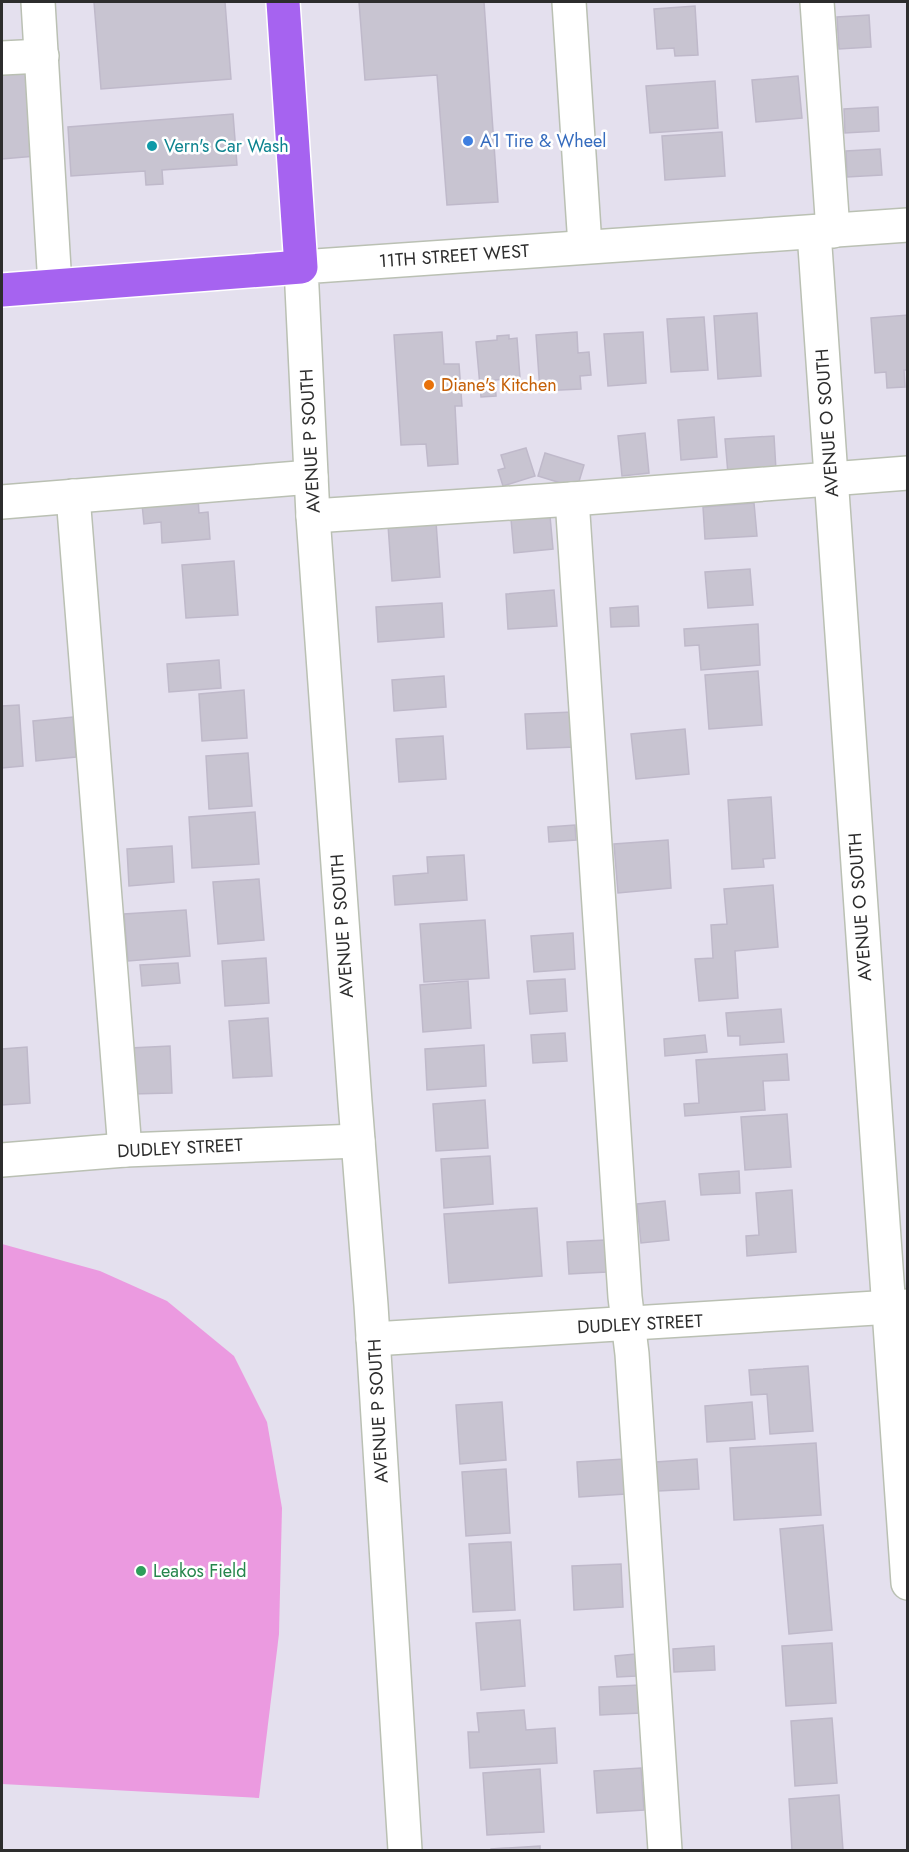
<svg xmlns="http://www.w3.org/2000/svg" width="909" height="1852" viewBox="0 0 909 1852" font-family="Jost,sans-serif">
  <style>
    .pitch { fill: #eb9ae0 }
    .building { fill: #c8c4d1; stroke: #bfb9ca; stroke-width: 1.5 }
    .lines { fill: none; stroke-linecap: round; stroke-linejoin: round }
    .minor-casing { stroke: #bac0b3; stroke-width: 36 }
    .major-casing { stroke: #fff; stroke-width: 36 }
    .minor { stroke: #fff; stroke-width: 33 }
    .major { stroke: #a663f0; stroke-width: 33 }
    .shop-dot { fill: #3f7fe0; stroke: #fff; stroke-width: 2 }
    .culture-dot { fill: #0f9aa8; stroke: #fff; stroke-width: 2 }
    .food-dot { fill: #e8710a; stroke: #fff; stroke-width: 2 }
    .leisure-dot { fill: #2e9e5b; stroke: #fff; stroke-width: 2 }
    .labels { text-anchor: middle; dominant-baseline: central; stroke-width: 5; stroke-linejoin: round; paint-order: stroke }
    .shop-label { font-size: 18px; fill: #366cbe; stroke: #fff; text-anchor: start }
    .culture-label { font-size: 18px; fill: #0d838f; stroke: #fff; text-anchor: start }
    .street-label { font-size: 18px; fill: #2d2d2d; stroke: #fff }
    .food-label { font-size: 18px; fill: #c56008; stroke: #fff; text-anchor: start }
    .leisure-label { font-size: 18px; fill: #27864d; stroke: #fff; text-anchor: start }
  </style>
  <rect width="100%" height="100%" fill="#e4e0ee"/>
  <polygon class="pitch" points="2,1244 100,1271 167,1301 234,1356 267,1422 282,1508 279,1634 259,1798 2,1784"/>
  <g class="building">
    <polygon points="94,2 225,2 231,79 101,89"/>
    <polygon points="359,2 484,2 498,202 447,205 437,75 365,80"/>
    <polygon points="695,6 698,55 675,56 674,48 657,49 654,9"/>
    <polygon points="869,15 871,47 839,49 837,17"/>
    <polygon points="30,73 36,156 2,159 2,75"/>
    <polygon points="798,76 802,118 756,122 752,80"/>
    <polygon points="715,81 718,128 650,133 646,86"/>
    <polygon points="878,107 879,131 845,133 844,109"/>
    <polygon points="233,114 237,165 162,170 163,184 146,185 145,171 71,176 68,127"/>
    <polygon points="722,132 725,176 665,180 662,136"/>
    <polygon points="880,149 882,175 847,177 846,151"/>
    <polygon points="757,313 761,376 718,379 714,316"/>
    <polygon points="908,315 908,370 904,370 905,387 887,388 886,372 875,373 871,318"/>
    <polygon points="704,317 708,370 671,372 667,319"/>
    <polygon points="442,332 444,364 459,364 462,406 455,406 458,464 428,466 426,444 401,445 394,335"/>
    <polygon points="577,332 578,353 589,352 591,375 580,376 581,389 540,391 536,335"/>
    <polygon points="643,332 646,383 608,386 604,334"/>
    <polygon points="509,335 509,339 517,338 520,378 495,380 496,396 481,397 476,342 497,340 497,336"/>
    <polygon points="714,417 717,457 681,460 678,420"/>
    <polygon points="645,433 649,473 622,476 618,436"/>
    <polygon points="774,436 776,470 728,474 725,439"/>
    <polygon points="526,448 535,476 503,486 498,470 505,468 501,455"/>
    <polygon points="545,453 584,465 577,488 538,476"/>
    <polygon points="198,498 199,513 208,512 210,539 162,543 161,522 144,524 142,504"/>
    <polygon points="754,503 757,536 705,539 703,507"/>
    <polygon points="550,516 553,549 514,553 511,519"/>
    <polygon points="436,522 440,577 392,581 388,525"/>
    <polygon points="234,561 238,615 186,618 182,565"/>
    <polygon points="750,569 753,605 708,608 705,572"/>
    <polygon points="554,590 557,626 508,629 506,594"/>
    <polygon points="442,603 444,637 378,642 376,607"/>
    <polygon points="638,606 639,626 611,627 610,608"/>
    <polygon points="758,624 760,665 701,670 699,645 685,646 684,629"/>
    <polygon points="219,660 221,688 169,692 167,664"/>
    <polygon points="758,671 762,725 709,729 705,675"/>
    <polygon points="444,676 446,707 394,711 392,680"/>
    <polygon points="244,690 247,738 202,741 199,694"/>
    <polygon points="19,705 23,766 2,768 2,706"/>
    <polygon points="573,712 575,747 527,749 525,714"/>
    <polygon points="73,717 76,757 36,761 33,721"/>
    <polygon points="685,729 689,774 636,779 631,734"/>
    <polygon points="443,736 446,779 399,782 396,739"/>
    <polygon points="248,753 252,806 209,809 206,756"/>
    <polygon points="771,797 775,858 763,859 764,867 732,869 728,800"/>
    <polygon points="255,812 259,864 192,868 189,817"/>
    <polygon points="575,825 576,840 549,842 548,827"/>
    <polygon points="668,840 671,888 618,893 614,844"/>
    <polygon points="172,846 174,882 129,886 127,849"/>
    <polygon points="464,855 467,900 395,905 393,876 428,873 427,857"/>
    <polygon points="259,879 264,940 218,944 213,882"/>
    <polygon points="773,885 778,947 735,951 738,998 699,1001 695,959 713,958 711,925 727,924 724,889"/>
    <polygon points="186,910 190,956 128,961 124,914"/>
    <polygon points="485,920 489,978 424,982 420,924"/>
    <polygon points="573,933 575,969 534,972 531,936"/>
    <polygon points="266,958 269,1003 225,1006 222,961"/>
    <polygon points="178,963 180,983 142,986 140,965"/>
    <polygon points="565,979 567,1011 530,1014 527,981"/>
    <polygon points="468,981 471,1028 423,1032 420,985"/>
    <polygon points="781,1009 784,1042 740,1045 740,1036 728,1036 726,1013"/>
    <polygon points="268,1018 272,1076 233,1078 229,1021"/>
    <polygon points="565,1033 567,1061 533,1063 531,1035"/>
    <polygon points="705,1035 707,1052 665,1056 664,1039"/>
    <polygon points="484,1045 486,1086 427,1090 425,1049"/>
    <polygon points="170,1046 172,1093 132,1094 130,1048"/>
    <polygon points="27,1047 30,1103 2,1105 2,1049"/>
    <polygon points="787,1054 789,1080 763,1081 765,1110 685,1116 684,1104 699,1103 696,1060"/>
    <polygon points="485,1100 488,1148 436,1151 433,1104"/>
    <polygon points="787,1114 791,1167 745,1170 741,1117"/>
    <polygon points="490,1156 493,1204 444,1208 441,1159"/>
    <polygon points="739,1171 740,1193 701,1195 699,1174"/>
    <polygon points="792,1190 796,1252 747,1256 746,1236 759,1235 756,1193"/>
    <polygon points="665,1201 669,1240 641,1243 637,1204"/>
    <polygon points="537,1208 542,1276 449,1283 444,1214"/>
    <polygon points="605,1240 607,1272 569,1274 567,1242"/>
    <polygon points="808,1366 813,1431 770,1434 767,1394 751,1395 749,1370"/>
    <polygon points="502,1402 506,1460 460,1464 456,1405"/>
    <polygon points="752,1402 755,1439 707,1442 705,1406"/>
    <polygon points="816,1443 821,1515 734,1520 730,1448"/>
    <polygon points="624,1459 626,1494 579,1497 577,1462"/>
    <polygon points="697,1459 699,1489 658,1491 656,1462"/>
    <polygon points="506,1469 510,1533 466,1536 462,1472"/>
    <polygon points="823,1525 832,1630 789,1634 780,1529"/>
    <polygon points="511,1542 515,1610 473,1612 469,1544"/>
    <polygon points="621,1564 623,1607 574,1610 572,1566"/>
    <polygon points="520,1620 525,1686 481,1690 476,1623"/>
    <polygon points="832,1643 836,1703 786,1706 782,1646"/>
    <polygon points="714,1646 715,1670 674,1672 673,1649"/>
    <polygon points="635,1654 636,1676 617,1677 615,1656"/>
    <polygon points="640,1685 641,1713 600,1715 599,1687"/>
    <polygon points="524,1710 526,1730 555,1728 557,1763 470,1768 468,1732 479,1732 477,1713"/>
    <polygon points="832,1718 837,1783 795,1786 791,1721"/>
    <polygon points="641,1768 644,1810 597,1813 594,1771"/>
    <polygon points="540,1769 544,1832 487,1835 483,1773"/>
    <polygon points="839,1795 843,1850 792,1850 789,1799"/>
    <polygon points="540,1846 540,1850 491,1850 491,1849"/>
  </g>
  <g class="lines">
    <defs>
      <g id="minor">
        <polyline points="38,2 55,286"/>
        <polyline points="569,2 585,246"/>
        <polyline points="817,2 833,231"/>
        <polyline points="2,58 42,56"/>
        <polyline points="814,232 908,1583"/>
        <polyline points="73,496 125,1150"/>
        <polyline points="572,499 625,1297 632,1354 665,1850"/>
        <polyline points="2,502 311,477"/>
        <polyline points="313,516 572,499 908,473"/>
        <polyline points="2,1160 125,1150 358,1141"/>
        <polyline points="373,1339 908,1306"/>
        <polyline points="405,1850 371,1305 355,1102 313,516 301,267 908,225"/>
      </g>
      <polyline id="major" points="2,290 301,267 283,2"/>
    </defs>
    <use href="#minor" class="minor-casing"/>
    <use href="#major" class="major-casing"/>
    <use href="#minor" class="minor"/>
    <use href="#major" class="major"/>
  </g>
  <circle class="shop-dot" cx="468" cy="141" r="6"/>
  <circle class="culture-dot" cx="152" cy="146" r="6"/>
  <circle class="food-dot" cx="429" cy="385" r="6"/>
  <circle class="leisure-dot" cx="141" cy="1571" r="6"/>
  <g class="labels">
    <g class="shop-label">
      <text x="480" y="141">A1 Tire &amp; Wheel</text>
    </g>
    <g class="culture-label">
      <text x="164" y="146">Vern's Car Wash</text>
    </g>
    <g class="street-label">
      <text transform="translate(454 256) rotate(-4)">11TH STREET WEST</text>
      <text transform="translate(827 423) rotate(-94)">AVENUE O SOUTH</text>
      <text transform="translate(310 441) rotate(-93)">AVENUE P SOUTH</text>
      <text transform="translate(860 907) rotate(-94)">AVENUE O SOUTH</text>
      <text transform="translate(342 926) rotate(-94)">AVENUE P SOUTH</text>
      <text transform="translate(180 1148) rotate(-3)">DUDLEY STREET</text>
      <text transform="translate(640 1324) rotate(-3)">DUDLEY STREET</text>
      <text transform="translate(378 1411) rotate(-93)">AVENUE P SOUTH</text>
    </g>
    <g class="food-label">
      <text x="441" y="385">Diane's Kitchen</text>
    </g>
    <g class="leisure-label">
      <text x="153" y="1571">Leakos Field</text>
    </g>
  </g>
  <rect width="909" height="1852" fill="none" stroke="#2d2d2d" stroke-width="6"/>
</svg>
